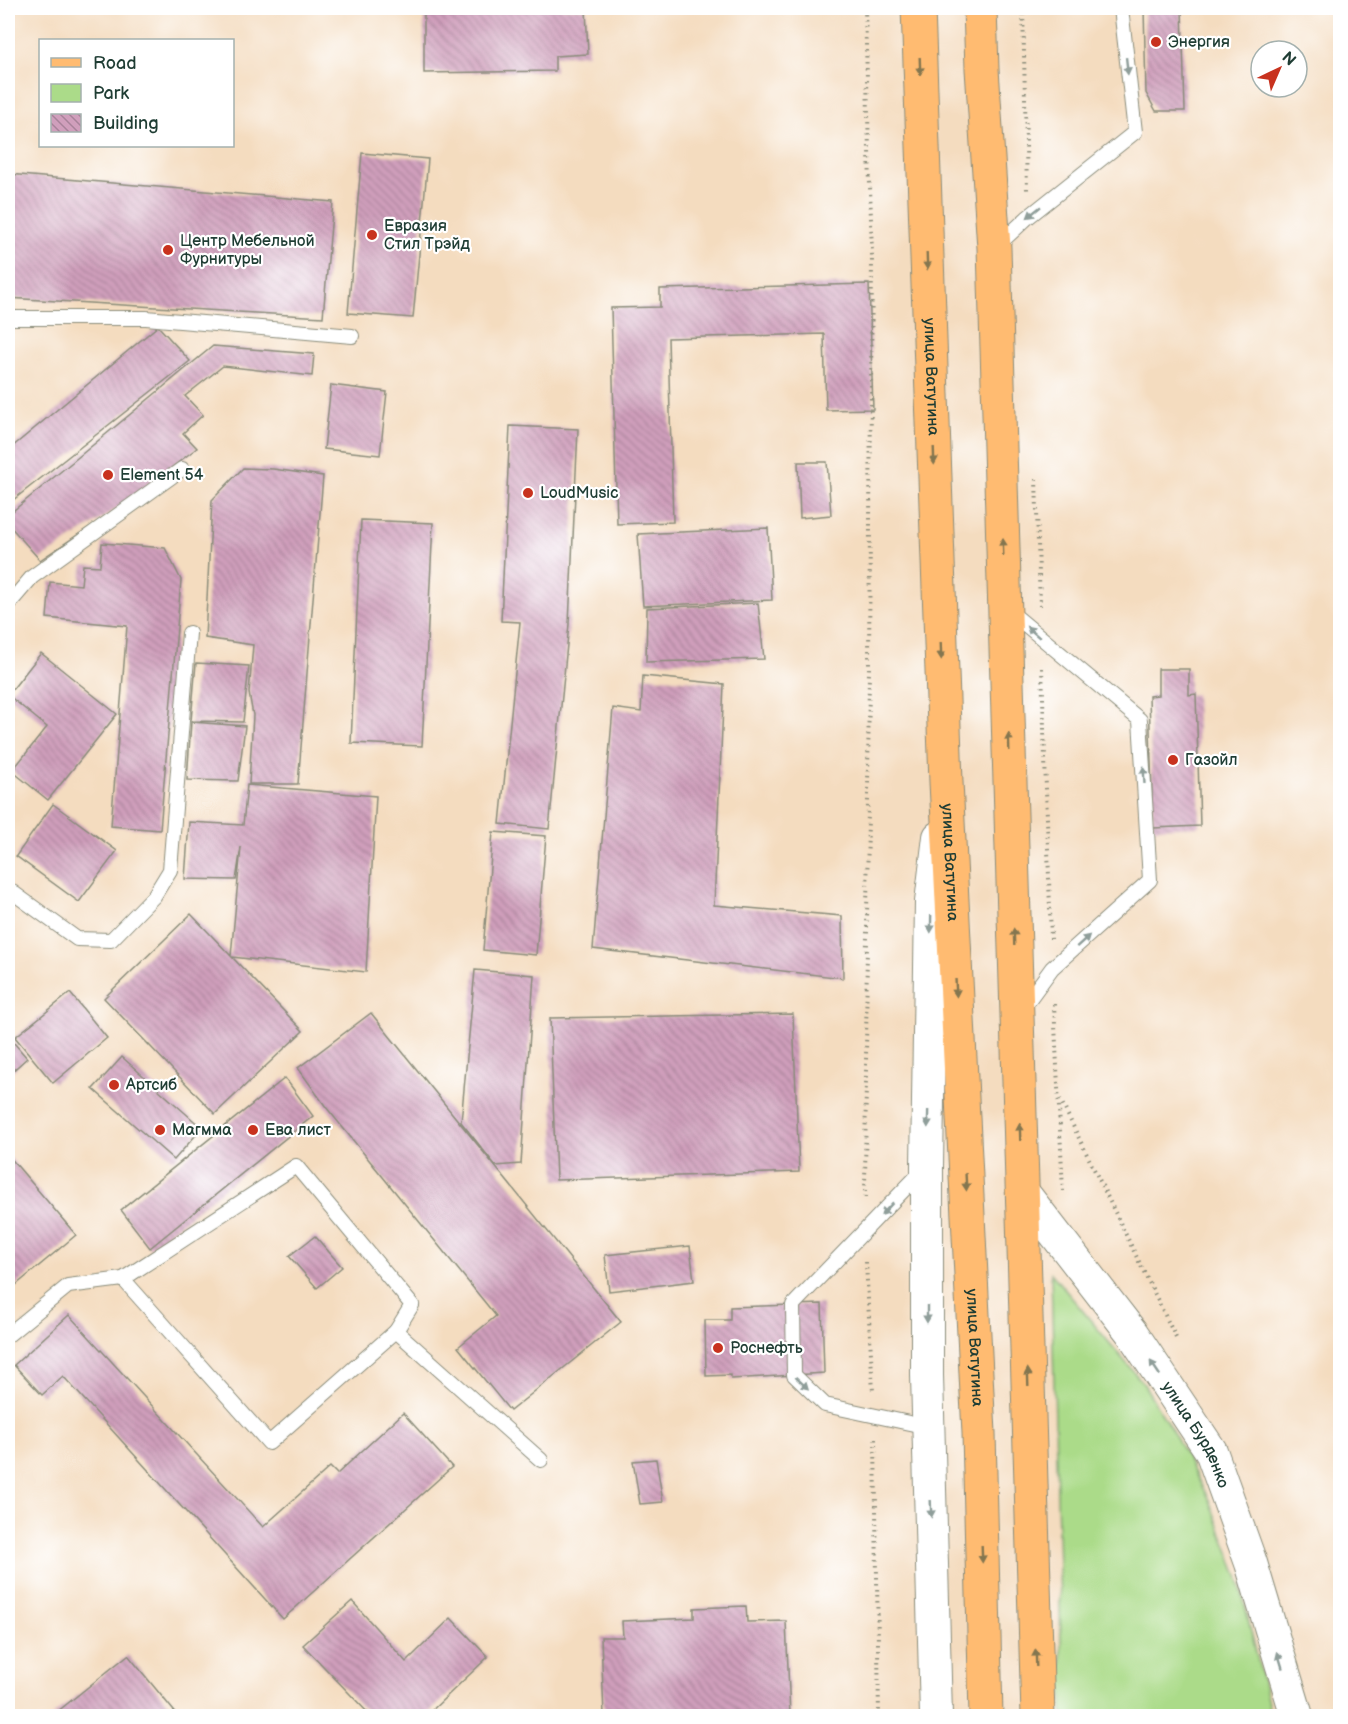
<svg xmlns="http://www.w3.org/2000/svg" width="1348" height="1724" viewBox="0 0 1348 1724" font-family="'Balsamiq Sans',sans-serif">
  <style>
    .green { fill: #abdb89; stroke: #658c5e; stroke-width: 1.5 }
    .building { fill: url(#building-back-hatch) }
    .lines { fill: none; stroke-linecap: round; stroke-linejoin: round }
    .service-casing { stroke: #8a8c7a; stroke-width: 16 }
    .tertiary-casing { stroke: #8a8c7a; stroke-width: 34 }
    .primary-casing { stroke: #8a8c7a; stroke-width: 35 }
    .path { stroke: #8a8c7a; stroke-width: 4; stroke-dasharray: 1.5 4.5; stroke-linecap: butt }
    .service { stroke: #fff; stroke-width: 14 }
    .tertiary { stroke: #fff; stroke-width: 32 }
    .primary { stroke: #ffbb71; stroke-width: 33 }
    .oneway { fill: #84764f }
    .oneway2 { fill: #8f9e9a }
    .poi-dot { fill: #c8321e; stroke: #fff; stroke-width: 2 }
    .labels { text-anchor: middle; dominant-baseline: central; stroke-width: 4.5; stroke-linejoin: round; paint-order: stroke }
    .poi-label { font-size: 16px; fill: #1f3d34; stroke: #fff; text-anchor: start }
    .street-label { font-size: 16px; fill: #1f3d34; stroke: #fff }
  </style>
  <defs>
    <pattern id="building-back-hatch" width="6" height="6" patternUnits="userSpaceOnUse" patternTransform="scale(1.5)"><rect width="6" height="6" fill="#d09fbc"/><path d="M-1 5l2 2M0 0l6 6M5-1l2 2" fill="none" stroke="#a8839a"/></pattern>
  </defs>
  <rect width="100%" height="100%" fill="#fff"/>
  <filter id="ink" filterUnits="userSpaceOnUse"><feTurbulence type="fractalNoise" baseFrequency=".0167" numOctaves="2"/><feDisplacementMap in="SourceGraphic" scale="12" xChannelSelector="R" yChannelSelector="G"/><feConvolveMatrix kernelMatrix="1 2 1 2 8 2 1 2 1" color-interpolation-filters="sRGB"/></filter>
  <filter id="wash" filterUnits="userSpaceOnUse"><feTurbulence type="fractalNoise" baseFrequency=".008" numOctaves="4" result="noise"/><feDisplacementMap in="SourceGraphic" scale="24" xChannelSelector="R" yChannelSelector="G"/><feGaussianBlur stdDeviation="1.35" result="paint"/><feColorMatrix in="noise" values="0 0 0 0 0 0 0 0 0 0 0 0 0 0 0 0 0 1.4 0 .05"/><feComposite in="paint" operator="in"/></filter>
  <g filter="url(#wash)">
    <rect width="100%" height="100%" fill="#f4dcbf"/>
    <polygon class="green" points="1051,1273 1143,1383 1176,1437 1209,1500 1238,1576 1271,1716 1063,1716"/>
    <g id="blocks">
      <g class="building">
        <polygon points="424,8 586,8 588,54 555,56 555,71 424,73"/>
        <polygon points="1144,8 1182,8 1185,111 1156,111 1146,93"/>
        <polygon points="362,153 428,159 413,318 348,313"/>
        <polygon points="8,174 333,202 323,317 8,298"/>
        <polygon points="869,284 873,409 826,410 824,334 668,338 673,522 617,524 611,308 660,307 660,289"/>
        <polygon points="158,326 190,361 8,504 8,443 12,447"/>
        <polygon points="213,346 314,354 312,376 223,366 185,396 203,415 183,433 197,448 125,503 40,560 8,524 8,515"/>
        <polygon points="331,385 387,392 380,455 324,449"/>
        <polygon points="510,426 578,429 569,624 549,829 500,824 520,622 501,621"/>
        <polygon points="798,462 827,462 831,515 800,518"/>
        <polygon points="243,468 273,469 323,476 298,784 249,784 253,715 249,693 253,645 205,638 212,500"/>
        <polygon points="361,520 433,523 422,746 351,743"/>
        <polygon points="768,528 772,600 643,606 638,534"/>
        <polygon points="102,543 165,548 181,580 160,830 111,826 127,626 47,618 50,582 81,585 83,565 100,566"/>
        <polygon points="758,603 764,659 646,662 647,608"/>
        <polygon points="41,653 117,714 48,800 12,771 47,727 8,695"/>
        <polygon points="196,663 249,666 243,722 191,721"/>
        <polygon points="1158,669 1189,669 1189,695 1196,694 1200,826 1153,828 1149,696 1158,695"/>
        <polygon points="643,676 724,684 714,905 842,916 843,978 593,949 613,708 641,712"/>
        <polygon points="191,722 245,726 238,781 187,780"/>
        <polygon points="247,785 376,796 366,972 232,957 303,1031 215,1114 104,998 191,914 231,956 241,847 236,880 185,879 189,822 243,825"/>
        <polygon points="53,804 117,851 79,902 16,856"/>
        <polygon points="493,832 546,836 536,955 483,950"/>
        <polygon points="475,970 534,975 521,1164 496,1166 461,1122"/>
        <polygon points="70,993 107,1038 53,1083 15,1037"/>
        <polygon points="371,1013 621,1322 510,1411 458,1347 496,1316 326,1107 298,1068"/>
        <polygon points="793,1014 799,1172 556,1180 550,1018"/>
        <polygon points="8,1036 27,1058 8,1075"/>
        <polygon points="122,1057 202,1128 174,1160 93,1089"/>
        <polygon points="285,1078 313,1116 150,1248 121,1210"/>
        <polygon points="8,1155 76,1235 10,1290 8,1287"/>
        <polygon points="315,1236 342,1267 317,1288 289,1256"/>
        <polygon points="690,1246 694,1281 609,1291 605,1255"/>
        <polygon points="822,1304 824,1373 731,1379 731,1375 706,1376 705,1320 730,1320 730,1307"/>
        <polygon points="69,1315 263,1527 330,1467 337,1474 403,1413 452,1467 283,1619 63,1376 42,1395 14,1365"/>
        <polygon points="656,1459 663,1502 640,1504 633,1461"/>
        <polygon points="352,1601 406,1662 451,1618 488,1657 426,1716 371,1716 303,1645"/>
        <polygon points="746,1606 747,1622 786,1621 790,1716 604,1716 601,1637 623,1637 622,1621 694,1618 694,1608"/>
        <polygon points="128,1655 178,1716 52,1716"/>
      </g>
    </g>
  </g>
  <g filter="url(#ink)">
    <use href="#blocks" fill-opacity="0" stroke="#8a8c7a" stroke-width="1.5"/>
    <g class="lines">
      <defs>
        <g id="service">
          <polyline points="997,246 1027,218 1135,132 1121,8"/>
          <polyline points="8,318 146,318 352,336"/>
          <polyline points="8,605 32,577 182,469"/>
          <polyline points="1008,610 1140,720 1150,880 1052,968 1022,1009"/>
          <polyline points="8,889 77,939 111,940 154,896 170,870 189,633"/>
          <polyline points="923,1170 793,1305 794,1375 825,1405 928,1427"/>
          <polyline points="123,1279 296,1166 412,1305 396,1331"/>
          <polyline points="8,1335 68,1286 123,1279 269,1443 396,1331 541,1460"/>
        </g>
        <g id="tertiary">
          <path id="s1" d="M1022,1191L1132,1333L1211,1451L1251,1563L1297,1716"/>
          <polyline points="936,1716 927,1375 927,1166 931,902 939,837"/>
        </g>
        <g id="primary">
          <path id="s2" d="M918,8L946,782L979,1433L986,1716"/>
          <polyline points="980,8 982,69 994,248 1038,1716"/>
        </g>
      </defs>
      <use href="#service" class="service-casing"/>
      <use href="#tertiary" class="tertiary-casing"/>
      <use href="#primary" class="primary-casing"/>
      <g class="path">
        <polyline points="865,8 872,256 865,1198"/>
        <polyline points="1023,8 1027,190"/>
        <polyline points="1036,479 1040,606"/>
        <polyline points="1042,668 1051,939"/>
        <polyline points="1054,1004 1063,1191"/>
        <polyline points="1060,1099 1177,1340"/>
        <polyline points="866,1262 873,1392"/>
        <polyline points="875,1439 879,1716"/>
      </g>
      <use href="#service" class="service"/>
      <use href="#tertiary" class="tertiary"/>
      <use href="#primary" class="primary"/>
    </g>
    <defs><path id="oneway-solid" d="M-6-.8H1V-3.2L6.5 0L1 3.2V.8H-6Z" transform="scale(1.5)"/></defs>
    <g class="oneway">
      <use href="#oneway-solid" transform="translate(920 66) rotate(88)"/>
      <use href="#oneway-solid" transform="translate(927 261) rotate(88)"/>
      <use href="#oneway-solid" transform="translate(934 456) rotate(88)"/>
      <use href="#oneway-solid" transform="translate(1003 547) rotate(-92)"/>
      <use href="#oneway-solid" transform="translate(941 651) rotate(88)"/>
      <use href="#oneway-solid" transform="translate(1009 742) rotate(-92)"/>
      <use href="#oneway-solid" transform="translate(1014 937) rotate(-92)"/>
      <use href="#oneway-solid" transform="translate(956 988) rotate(87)"/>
      <use href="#oneway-solid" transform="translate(1020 1132) rotate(-92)"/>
      <use href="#oneway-solid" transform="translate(966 1182) rotate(87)"/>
      <use href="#oneway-solid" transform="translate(1028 1377) rotate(-92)"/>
      <use href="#oneway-solid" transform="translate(982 1554) rotate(88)"/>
      <use href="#oneway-solid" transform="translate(1036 1658) rotate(-92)"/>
    </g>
    <g class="oneway2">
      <use href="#oneway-solid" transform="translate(1127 66) rotate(84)"/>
      <use href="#oneway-solid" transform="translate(1034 212) rotate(141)"/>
      <use href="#oneway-solid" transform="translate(1033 632) rotate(-139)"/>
      <use href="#oneway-solid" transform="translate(1144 775) rotate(-93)"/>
      <use href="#oneway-solid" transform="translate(931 924) rotate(91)"/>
      <use href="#oneway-solid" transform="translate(1083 941) rotate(-42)"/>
      <use href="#oneway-solid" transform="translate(928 1119) rotate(91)"/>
      <use href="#oneway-solid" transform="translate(887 1209) rotate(133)"/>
      <use href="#oneway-solid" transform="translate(927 1314) rotate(90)"/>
      <use href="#oneway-solid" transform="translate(1155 1368) rotate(-124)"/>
      <use href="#oneway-solid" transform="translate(802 1383) rotate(43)"/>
      <use href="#oneway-solid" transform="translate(931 1509) rotate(88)"/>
      <use href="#oneway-solid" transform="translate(1280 1660) rotate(-107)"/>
    </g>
  </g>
  <g class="poi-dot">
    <circle cx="1156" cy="42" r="6"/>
    <circle cx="372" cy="235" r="6"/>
    <circle cx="168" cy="250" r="6"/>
    <circle cx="108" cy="475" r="6"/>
    <circle cx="528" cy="493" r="6"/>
    <circle cx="1173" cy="760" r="6"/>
    <circle cx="114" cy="1085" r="6"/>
    <circle cx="160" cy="1130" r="6"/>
    <circle cx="253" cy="1130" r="6"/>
    <circle cx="718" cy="1348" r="6"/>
  </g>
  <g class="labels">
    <g class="poi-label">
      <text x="1168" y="42">Энергия</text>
      <text x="384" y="226">Евразия<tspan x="384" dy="18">Стил Трэйд</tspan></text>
      <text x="180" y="241">Центр Мебельной<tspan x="180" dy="18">Фурнитуры</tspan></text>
      <text x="120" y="475">Element 54</text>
      <text x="540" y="493">LoudMusic</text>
      <text x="1185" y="760">Газойл</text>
      <text x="126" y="1085">Артсиб</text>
      <text x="172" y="1130">Магмма</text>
      <text x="265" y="1130">Ева лист</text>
      <text x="730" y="1348">Роснефть</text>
    </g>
    <g class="street-label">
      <text stroke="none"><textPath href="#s2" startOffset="369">улица Ватутина</textPath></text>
      <text stroke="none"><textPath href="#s2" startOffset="855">улица Ватутина</textPath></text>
      <text stroke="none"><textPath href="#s2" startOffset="1341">улица Ватутина</textPath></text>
      <text stroke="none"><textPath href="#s1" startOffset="300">улица Бурденко</textPath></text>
    </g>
  </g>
  <rect width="1348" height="1724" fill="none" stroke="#fff" stroke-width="30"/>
  <rect x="39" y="39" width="195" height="108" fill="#ffffff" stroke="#a5b1ae" stroke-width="1.5"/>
  <rect x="51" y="58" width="30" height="9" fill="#ffbb71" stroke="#a5b1ae" stroke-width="1.5"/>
  <text x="93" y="69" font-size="18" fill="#1f3d34">Road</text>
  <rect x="51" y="84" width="30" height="18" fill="#abdb89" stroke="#a5b1ae" stroke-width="1.5"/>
  <text x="93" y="99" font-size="18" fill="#1f3d34">Park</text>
  <rect x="51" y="114" width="30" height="18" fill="url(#building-back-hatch)" stroke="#a5b1ae" stroke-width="1.5"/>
  <text x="93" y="129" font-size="18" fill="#1f3d34">Building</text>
  <g transform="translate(1279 69) rotate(44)"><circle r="28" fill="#ffffff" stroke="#a5b1ae" stroke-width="1.5"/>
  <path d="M0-4.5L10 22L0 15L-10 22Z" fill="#c8321e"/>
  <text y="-9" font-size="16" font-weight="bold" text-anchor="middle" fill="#1f3d34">N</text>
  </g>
</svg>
